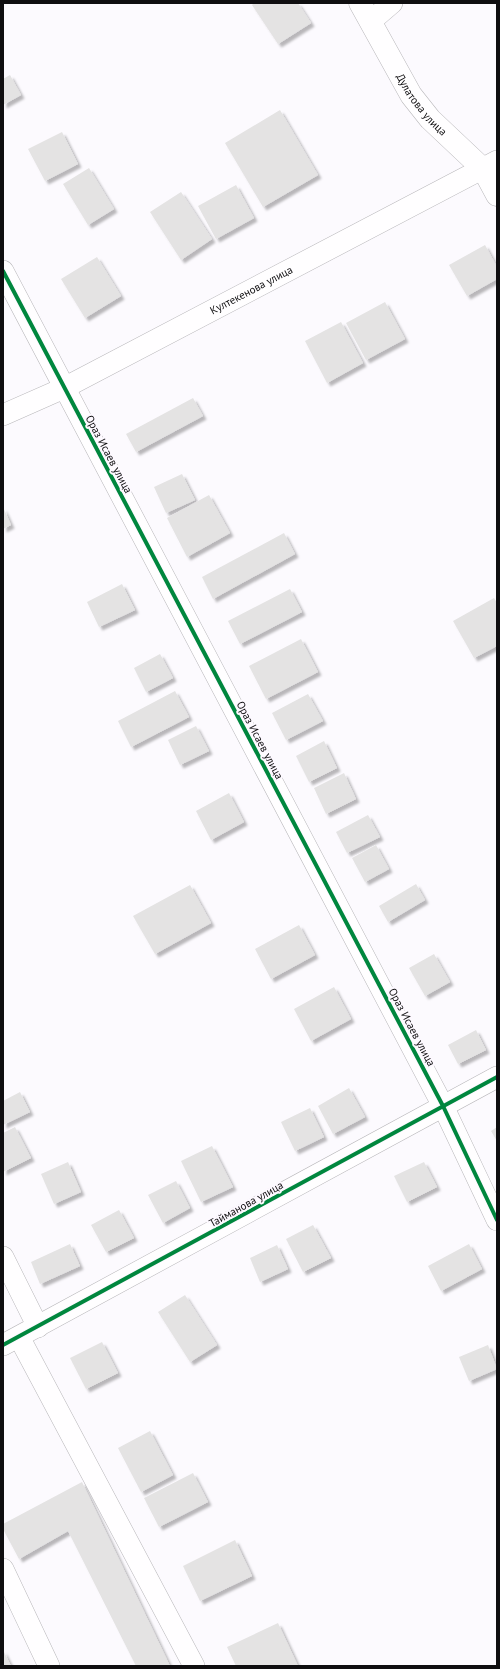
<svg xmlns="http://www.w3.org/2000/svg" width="500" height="1669" viewBox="0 0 500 1669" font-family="'PT Sans',sans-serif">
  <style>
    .building { fill: #e4e3e3; filter: url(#shadow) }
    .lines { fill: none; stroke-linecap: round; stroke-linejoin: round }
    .minor-casing { stroke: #b8b7ba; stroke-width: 22 }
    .tertiary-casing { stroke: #b8b7ba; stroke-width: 23 }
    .minor { stroke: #fffeff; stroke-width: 21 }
    .tertiary { stroke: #fffeff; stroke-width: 22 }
    .cycleway-casing { stroke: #fdf9ff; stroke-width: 6 }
    .cycleway { stroke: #00873e; stroke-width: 4 }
    .labels { text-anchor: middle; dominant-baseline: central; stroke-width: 4; stroke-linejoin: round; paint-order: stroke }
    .street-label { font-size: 11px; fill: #0f0e10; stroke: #fdf9ff }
  </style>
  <defs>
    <filter id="shadow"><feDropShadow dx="3.5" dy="3.5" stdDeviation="1" flood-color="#0004"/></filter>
  </defs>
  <rect width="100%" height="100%" fill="#fcfafe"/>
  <g class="building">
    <polygon points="254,3 298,3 311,23 278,44 252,5"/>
    <polygon points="10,75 21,95 3,105 3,79"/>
    <polygon points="280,110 318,175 263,207 225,143"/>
    <polygon points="62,132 78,164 45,181 28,149"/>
    <polygon points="89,168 114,209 88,225 63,184"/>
    <polygon points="236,185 254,218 216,239 198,206"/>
    <polygon points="181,192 212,239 181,260 150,212"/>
    <polygon points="485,245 497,267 497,279 467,296 449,265"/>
    <polygon points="97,257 121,296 85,318 61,279"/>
    <polygon points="385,302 405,339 366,360 346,323"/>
    <polygon points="341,322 363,363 327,383 305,341"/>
    <polygon points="193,398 203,416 136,452 126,434"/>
    <polygon points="182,474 195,500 166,513 154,487"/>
    <polygon points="209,495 230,533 187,557 167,518"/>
    <polygon points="3,507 11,525 3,529"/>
    <polygon points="284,533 295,554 213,599 202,577"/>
    <polygon points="122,584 135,610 99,627 87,602"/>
    <polygon points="290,589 302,612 240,644 228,621"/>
    <polygon points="494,598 497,603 497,646 474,658 453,621"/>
    <polygon points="301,639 318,672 266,699 249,666"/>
    <polygon points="160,654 173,678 146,692 134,668"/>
    <polygon points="175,691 189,717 131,747 118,721"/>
    <polygon points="308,694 323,721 286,740 272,713"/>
    <polygon points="196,726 209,751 180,765 168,740"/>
    <polygon points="324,741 337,768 309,782 296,756"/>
    <polygon points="344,773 356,799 326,814 314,788"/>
    <polygon points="229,793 244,822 211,840 196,811"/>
    <polygon points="368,815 380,837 347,853 336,832"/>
    <polygon points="376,845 389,869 365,882 352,858"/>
    <polygon points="416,884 425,900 388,922 379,906"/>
    <polygon points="190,885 211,923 155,954 133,916"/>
    <polygon points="299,925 315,955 271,979 255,949"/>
    <polygon points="434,954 450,982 425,996 409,968"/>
    <polygon points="334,987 351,1019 311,1041 294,1009"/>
    <polygon points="476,1030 486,1050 458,1064 448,1045"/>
    <polygon points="349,1088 365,1117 333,1134 318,1106"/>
    <polygon points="20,1092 30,1112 3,1125 3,1101"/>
    <polygon points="310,1108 324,1137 295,1151 281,1122"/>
    <polygon points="15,1127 31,1158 3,1172 3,1133"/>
    <polygon points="497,1127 497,1141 491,1131"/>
    <polygon points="212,1146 233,1187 201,1202 181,1161"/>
    <polygon points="68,1162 81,1192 54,1204 41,1174"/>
    <polygon points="424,1162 437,1187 407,1202 394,1176"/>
    <polygon points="176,1181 190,1208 163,1223 148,1195"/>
    <polygon points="119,1210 134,1238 106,1252 91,1225"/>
    <polygon points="313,1225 331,1258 303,1272 286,1239"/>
    <polygon points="70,1244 80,1266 40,1284 31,1262"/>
    <polygon points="469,1244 482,1269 441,1291 428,1266"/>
    <polygon points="277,1245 288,1269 260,1282 250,1258"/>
    <polygon points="185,1295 217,1345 190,1362 158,1312"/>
    <polygon points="102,1342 118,1373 86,1389 70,1358"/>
    <polygon points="488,1345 497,1369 469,1381 459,1357"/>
    <polygon points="150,1431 173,1475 141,1492 118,1448"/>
    <polygon points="193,1473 208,1502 159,1527 144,1498"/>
    <polygon points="82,1482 170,1666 136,1666 68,1531 19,1559 3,1529 3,1524"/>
    <polygon points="235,1540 252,1576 200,1601 183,1566"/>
    <polygon points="278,1623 298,1666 236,1666 227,1647"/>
    <polygon points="3,1650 11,1666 3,1666"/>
  </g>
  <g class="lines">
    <defs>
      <g id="minor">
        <polyline points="371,21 392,3"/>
        <polyline points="3,271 443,1106 497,1220"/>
        <path id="s1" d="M3,415L64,388L497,161"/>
        <polyline points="3,1257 38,1327"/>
        <polyline points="19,1337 194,1666"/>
        <polyline points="3,1345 497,1077"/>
        <polyline points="3,1569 49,1666"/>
      </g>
      <g id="tertiary">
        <path id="s2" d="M360,3L411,95L430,119L483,169L497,195"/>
      </g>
    </defs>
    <use href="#minor" class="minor-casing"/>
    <use href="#tertiary" class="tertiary-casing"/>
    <use href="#minor" class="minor"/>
    <use href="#tertiary" class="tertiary"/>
    <defs>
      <g id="cycleway">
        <polyline points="3,271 443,1106 497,1220"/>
        <polyline points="3,1345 497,1077"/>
      </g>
    </defs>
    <use href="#cycleway" class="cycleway-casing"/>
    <use href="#cycleway" class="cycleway"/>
  </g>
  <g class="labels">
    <g class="street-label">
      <text stroke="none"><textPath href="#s2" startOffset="119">Дулатова улица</textPath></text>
      <text stroke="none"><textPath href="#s1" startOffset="278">Култекенова улица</textPath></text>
      <text transform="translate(109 454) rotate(62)">Ораз Исаев улица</text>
      <text transform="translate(260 740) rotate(62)">Ораз Исаев улица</text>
      <text transform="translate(412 1027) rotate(62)">Ораз Исаев улица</text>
      <text transform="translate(246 1204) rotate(-29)">Тайманова улица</text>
    </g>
  </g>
  <rect width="500" height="1669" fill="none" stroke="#0f0e10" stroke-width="8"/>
</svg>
